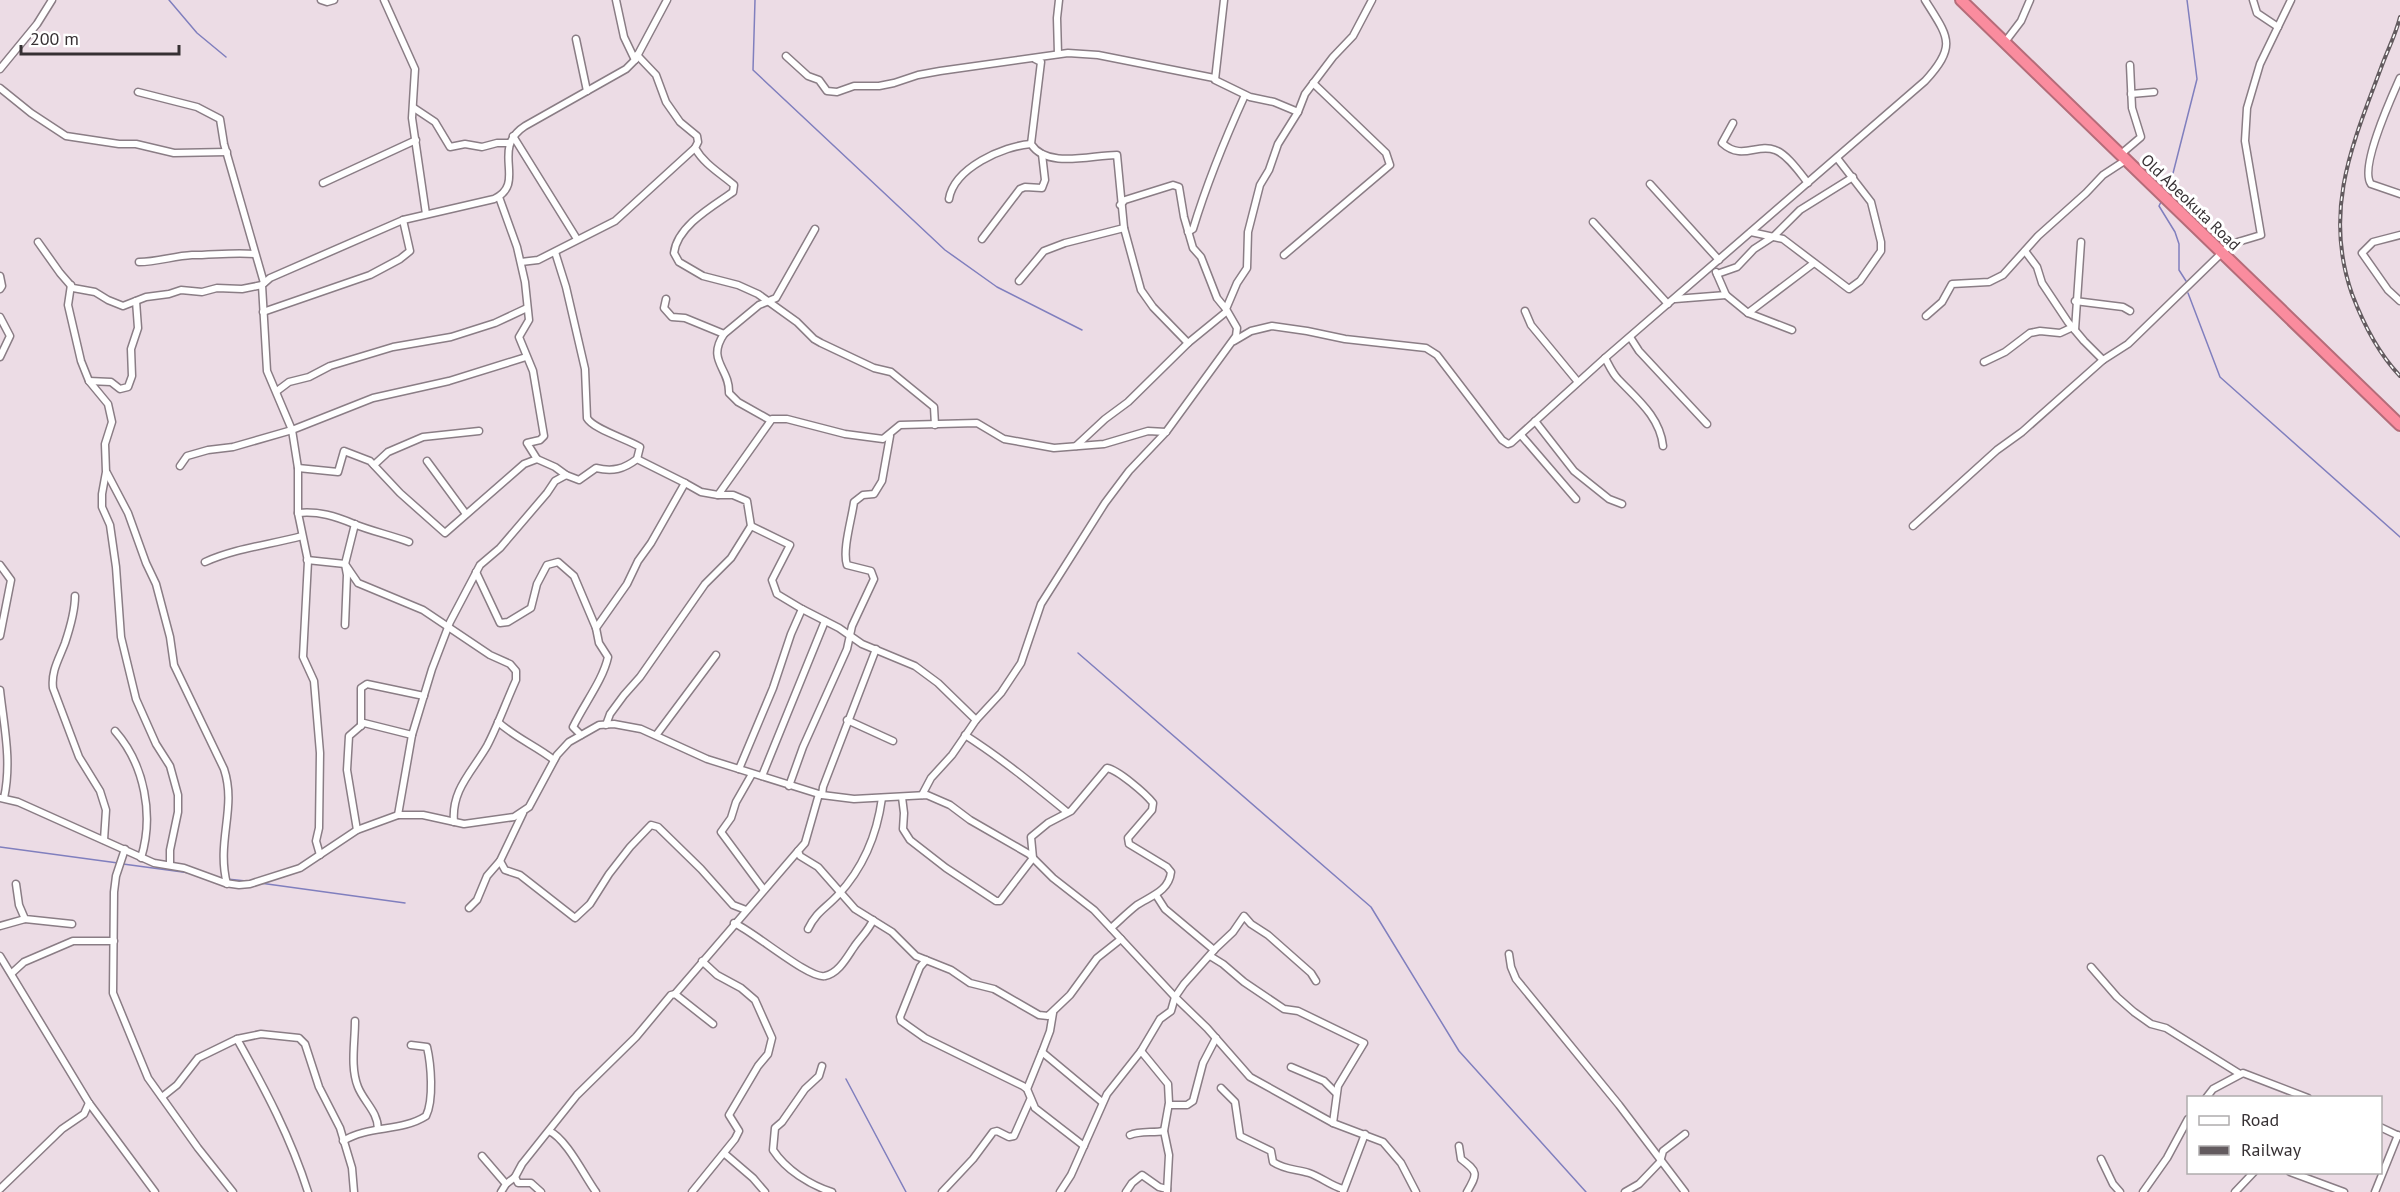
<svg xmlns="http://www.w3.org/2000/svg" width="2400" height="1192" viewBox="0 0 2400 1192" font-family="'PT Sans',sans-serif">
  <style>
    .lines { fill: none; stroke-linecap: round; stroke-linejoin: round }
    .stream { stroke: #807fbe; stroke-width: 1.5 }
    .street-casing { stroke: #8a7d85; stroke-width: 9 }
    .highway-casing { stroke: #b56c79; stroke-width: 14 }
    .street { stroke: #fff; stroke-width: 6 }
    .highway { stroke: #fa8c9e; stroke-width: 10 }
    .rail-casing { stroke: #635b5f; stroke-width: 4 }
    .rail { stroke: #fff; stroke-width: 1.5; stroke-dasharray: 4.5; stroke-linecap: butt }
    .labels { text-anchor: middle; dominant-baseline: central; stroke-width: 6; stroke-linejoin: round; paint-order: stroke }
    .street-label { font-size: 16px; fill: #363033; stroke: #fff }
  </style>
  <rect width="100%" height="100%" fill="#ecdce5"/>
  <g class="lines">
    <g class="stream">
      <polyline points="169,0 197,33 226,57"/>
      <polyline points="755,0 753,70 945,250 997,287 1082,330"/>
      <polyline points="2169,189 2197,79 2187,0"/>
      <polyline points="2161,202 2159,206 2175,232 2179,244 2179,270 2186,281"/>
      <polyline points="2188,293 2220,377 2400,537"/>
      <polyline points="1078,653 1371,907 1459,1051 1586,1192"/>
      <polyline points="0,847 118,863"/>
      <polyline points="123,864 190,873"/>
      <polyline points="227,879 246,881"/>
      <polyline points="260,883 405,903"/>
      <polyline points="846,1079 906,1192"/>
    </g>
    <defs>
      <g id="street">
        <polyline points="321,0 327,2 334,0"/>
        <polyline points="384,0 415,69 412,118 426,214"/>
        <polyline points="616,0 624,37 635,60"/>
        <polyline points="2253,0 2257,13 2278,27"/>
        <polyline points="576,39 587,91"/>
        <polyline points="2005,42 2021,21 2030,0"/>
        <polyline points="1058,54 1057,18 1059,0"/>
        <path d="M637,55L656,75L666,102L680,122L697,136L698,142L695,148C704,164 720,173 734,185L733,192C713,206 677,226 674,253L679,262L703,276L738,285L758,294L797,322L814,339L821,343L874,368L891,372L934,407L935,425"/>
        <polyline points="786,56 808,76 819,80 827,91 837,92 854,86 879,86 894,83 918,75 940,71 1068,53 1098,55 1214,78"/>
        <path d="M1035,59L1041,62L1031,144C1047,169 1091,155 1117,155L1124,228L1141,290L1153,307L1188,343L1226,312"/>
        <polyline points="0,69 37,24 52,0"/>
        <path d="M2400,78C2392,96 2359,168 2371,184L2400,194"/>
        <polyline points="0,88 31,113 66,136 119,144 136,144 174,153 227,152"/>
        <polyline points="138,92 197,107 220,119 224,144 264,283"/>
        <polyline points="2131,94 2154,92"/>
        <polyline points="414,108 435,122 450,147 465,144 482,147 497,143 510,143"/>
        <polyline points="1298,112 1305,94 1333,57 1353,36 1372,0"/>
        <path d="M1733,123L1722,143C1742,161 1757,143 1775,150C1787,154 1800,173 1808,183"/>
        <polyline points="513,136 577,239"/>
        <polyline points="2121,154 2141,137 2132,108 2130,65"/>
        <polyline points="323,183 416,140"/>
        <polyline points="1650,184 1719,260"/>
        <polyline points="499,197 517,247 525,282 529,320 519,337 533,371 544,436 540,440 527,443 537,459"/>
        <path d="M949,199C954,168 1003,146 1031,144"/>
        <polyline points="1120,205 1125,200 1173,185 1179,187 1184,217 1193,248 1201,257 1217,298 1226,309"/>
        <polyline points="1593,222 1668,304"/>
        <path d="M1188,232L1193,229C1207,183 1225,139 1245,95"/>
        <polyline points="1751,232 1783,239 1849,289 1860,281 1881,251 1881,242 1871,202 1837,158"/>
        <polyline points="2400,235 2373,242 2362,253 2388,290 2400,301"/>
        <polyline points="982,239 1020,189 1025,187 1042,188 1045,180 1042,154"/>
        <polyline points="38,242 60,273 73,288 95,292 108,300 123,306 146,297 169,294 181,290 202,292 217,288 242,289 262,285"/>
        <polyline points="2025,251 2037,267 2042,283 2068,322 2084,341 2103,360"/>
        <path d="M555,252L566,287L585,369L587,418C593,429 627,439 640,447L637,459"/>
        <polyline points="1284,255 1390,165 1386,153 1313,83"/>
        <path d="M139,262C157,262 174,256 192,255C213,255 234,252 255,254"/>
        <polyline points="521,262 538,260 615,221 695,148"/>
        <polyline points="1716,272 1726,295 1748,313 1792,330"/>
        <polyline points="1717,274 1737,267 1754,249 1774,236 1800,210 1853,177"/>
        <polyline points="0,276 2,286 0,289"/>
        <polyline points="1019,281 1044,251 1065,243 1124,228"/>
        <polyline points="71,285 68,305 81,361 89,381 108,404 112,422 105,444 106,472 102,494 102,507 110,525 116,567 121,637 136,699 156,744 170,766 178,795 178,812 170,850 170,865"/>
        <polyline points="666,299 664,308 672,317 685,318 724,334 759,305 776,298 815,229"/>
        <polyline points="1675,299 1726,295"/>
        <polyline points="2075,301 2123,307 2130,311"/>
        <polyline points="1525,311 1531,325 1578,382"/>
        <polyline points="263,312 370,275 400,259 410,251 403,220"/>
        <polyline points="1748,313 1814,263"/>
        <polyline points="1926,316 1942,302 1952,284 1989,282 2003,275 2038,236 2086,193 2103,175 2126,160"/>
        <polyline points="0,317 10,336 0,357"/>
        <polyline points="2075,330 2081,242"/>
        <path d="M724,334C706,361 730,368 729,393L738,402L770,420"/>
        <polyline points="1630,337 1639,351 1707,424"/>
        <path d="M1234,341L1251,331L1272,326L1307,331L1345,339L1426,348L1437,355L1502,440L1508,444L1511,443L1605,358L1925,81C1958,45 1948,37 1925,0"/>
        <path d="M1605,358C1609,365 1612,373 1618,379C1637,399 1660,417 1663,446"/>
        <polyline points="1984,362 2005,352 2030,333 2040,331 2060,333 2073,327"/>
        <polyline points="89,381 111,382 120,389 128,387 132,376 131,349 138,328 136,301"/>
        <polyline points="277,391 289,382 309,377 330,366 393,347 451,337 495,323 527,308"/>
        <polyline points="1535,421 1574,471 1609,499 1622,504"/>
        <polyline points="1521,435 1576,499"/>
        <polyline points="1076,446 1105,419 1128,402 1188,343"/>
        <polyline points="427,461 466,514"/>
        <polyline points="374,465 388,452 423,437 479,431"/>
        <polyline points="180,466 187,456 208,450 233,447 292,430 373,398 449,381 526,357"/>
        <polyline points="298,468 338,472 344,451 370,461 400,493 445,533 524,464 537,459 555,467 566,475"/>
        <path d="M107,473L128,513L146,563L156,584L170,637L174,665L224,769C237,808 216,841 227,884"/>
        <path d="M298,513C319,511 335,516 354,524C371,531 390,535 409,542"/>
        <polyline points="751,526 790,545 772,580 777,594 802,609"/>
        <polyline points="1913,526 1997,450 2022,432 2103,360 2128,344 2231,244 2261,235 2245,141 2247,108 2260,64 2291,0"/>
        <path d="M307,560L345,564L358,583L423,610L490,655L510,664L516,671V680C506,702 498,725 487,746C472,772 451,790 454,822"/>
        <path d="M205,562C236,548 269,545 302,536"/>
        <polyline points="0,565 11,580 0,636"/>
        <polyline points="476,572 500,623 508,622 531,608 537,584 547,565 558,562 574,576 596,628"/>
        <path d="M75,596C75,611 70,628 65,643C59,659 51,671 53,688L79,757L100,791L106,810L104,840"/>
        <polyline points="345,625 347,575 345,564 355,524"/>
        <path d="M0,690C4,727 12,761 4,798"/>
        <polyline points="847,720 893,741"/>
        <path d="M498,722C516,738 536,746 554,760"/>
        <polyline points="606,725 610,714 624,695 640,677 705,584 731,558 751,526 747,501 733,495 718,495"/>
        <polyline points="361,726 361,688 367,684 424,696"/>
        <path d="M115,731C145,765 154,816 141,858"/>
        <polyline points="657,734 716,655"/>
        <path d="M581,735L573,727C584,704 603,680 608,657L599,643L596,628L627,584L638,561L651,543L685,483L701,492L718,495L772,419H787L845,434L883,439L900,425L977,423L1004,439L1054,448L1104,444L1148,431L1166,432"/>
        <path d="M965,735C1001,758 1034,785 1067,812"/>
        <polyline points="739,769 773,688 791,634 802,609 839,628 862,644 915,666 938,683 976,720"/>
        <polyline points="752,774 736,802 731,818 721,832 764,890"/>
        <polyline points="762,776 825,621"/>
        <path d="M789,786L803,747L847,649L852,626L874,579L871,571L847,565C842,550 852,518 854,502L863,495L874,494L882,481L890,436"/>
        <polyline points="819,794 805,843 798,851 800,856 818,867 855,909 892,932 916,956 951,970 970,983 994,989 1039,1015 1048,1016 1070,995 1097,958 1121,939"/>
        <polyline points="822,795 823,787 876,649"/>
        <polyline points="922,795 931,778 952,755 976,720 1001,693 1021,663 1041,604 1105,503 1129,471 1166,432 1236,336 1237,328 1226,309 1237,283 1247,268 1248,232 1260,185 1269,170 1278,144 1298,112 1274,102 1250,97 1215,80 1224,0"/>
        <path d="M902,797L904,813L903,829L910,840L946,868L996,901H1000L1033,858L1031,837L1048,823L1071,811L1107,768C1118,770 1145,793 1153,803L1152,810L1128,838L1129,844L1167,867L1171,872C1169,891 1151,896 1137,905C1128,912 1119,921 1111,928"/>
        <polyline points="0,798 18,802 154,863 184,868 225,883 239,885 250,884 300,868 357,830 398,815 423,815 464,824 514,817 529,807 557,755 569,742 599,725 614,724 641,729 707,759 822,795 854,799 927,795 950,805 970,820 1029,854 1053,878 1094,910 1175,997 1207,1028 1250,1077 1333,1123 1383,1142 1401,1163 1416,1192"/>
        <path d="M398,815L412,735L432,669L450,622L480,565L500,548L547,493L555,481L566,475L579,480L596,468C613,472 624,469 637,459L685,483"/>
        <polyline points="357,830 347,770 349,736 364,723 412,735"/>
        <polyline points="125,849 116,876 114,892 113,993 148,1078 198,1148 233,1192"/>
        <path d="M320,855L316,841L319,828L320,753L314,681L303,657L308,561L298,513V468L292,430L267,371L262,285L270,278L403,220L494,199C528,183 489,149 525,126L626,69L635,60L667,0"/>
        <polyline points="500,861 505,870 520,875 575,918 590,904 609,874 630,847 651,825 658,827 701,869 733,905 746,910"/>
        <polyline points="16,884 19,905 25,919 72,924"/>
        <polyline points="1156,895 1165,909 1214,950"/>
        <polyline points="469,908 477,900 487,876 500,861 523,813"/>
        <path d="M734,923C753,931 810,980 825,976C839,973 847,957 854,947C860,938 869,930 873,920"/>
        <polyline points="0,926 25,919"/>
        <path d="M808,929C816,912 826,908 838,895C864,867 877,835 882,798"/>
        <polyline points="1509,954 1511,967 1516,979 1619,1105 1685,1192"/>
        <polyline points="0,956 89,1103 155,1192"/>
        <polyline points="1210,956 1223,964 1244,982 1284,1009 1298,1011 1364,1043 1338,1086 1333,1123"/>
        <polyline points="926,960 920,967 900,1017 901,1021 925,1038 1023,1086 1027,1089 1035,1108 1084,1146"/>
        <polyline points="2091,967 2117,997 2134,1012 2151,1024 2166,1028 2240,1074"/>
        <polyline points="12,973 24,962 73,941 114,941"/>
        <path d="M355,1021C355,1043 350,1067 358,1087C364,1102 378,1112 378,1129"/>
        <polyline points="713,1024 675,994 798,851"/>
        <path d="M237,1039C265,1089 291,1138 308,1192"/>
        <polyline points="1141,1051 1168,1084 1169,1103 1164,1131 1169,1155 1167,1192"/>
        <polyline points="1042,1052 1050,1031 1053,1013"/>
        <path d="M822,1066L819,1076L805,1089L782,1122L775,1128L773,1150C786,1170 810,1185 832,1192"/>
        <polyline points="1291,1067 1324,1081 1336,1093"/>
        <path d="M1221,1088L1235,1102L1240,1136L1271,1151L1273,1162C1285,1170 1296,1169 1309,1173C1321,1177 1331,1186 1343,1189"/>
        <polyline points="1027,1089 1042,1052 1102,1102"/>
        <polyline points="162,1097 177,1085 198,1058 237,1039 261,1034 299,1038 305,1044 319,1087 340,1128 352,1168 354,1192"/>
        <polyline points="2206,1098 2213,1089 2243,1073 2308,1098"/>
        <polyline points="1169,1105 1187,1105 1193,1101 1203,1063 1216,1038"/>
        <polyline points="2380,1127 2399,1136"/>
        <path d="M549,1131C566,1138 585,1177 596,1192"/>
        <path d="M1130,1135C1139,1131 1153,1133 1164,1131"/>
        <path d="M343,1141C369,1125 401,1132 426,1116C434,1100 431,1064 427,1047L411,1045"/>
        <path d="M1459,1146L1461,1159C1478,1172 1478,1173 1467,1192"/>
        <polyline points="725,1154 753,1178 765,1192"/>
        <polyline points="482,1156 506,1184 501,1192"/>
        <polyline points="2101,1159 2113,1184 2120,1192"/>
        <polyline points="2290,1172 2344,1192"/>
        <polyline points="515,1177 518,1183 531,1183 541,1192"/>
        <polyline points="506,1184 515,1177 522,1164 577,1095 636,1037 671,995 675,994"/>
        <polyline points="0,1189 62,1129 84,1114 89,1103"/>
        <polyline points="692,1192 735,1139 739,1131 729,1115 758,1066 768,1054 772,1038 755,1000 741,988 717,975 702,961"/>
        <polyline points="942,1192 973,1159 993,1132 997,1131 1009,1137 1014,1136 1030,1100"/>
        <polyline points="1060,1192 1071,1175 1107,1094 1141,1051 1160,1019 1171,1011 1175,997 1184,984 1216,948 1233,932 1244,916 1251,924 1268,935 1311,973 1316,981"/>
        <polyline points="1126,1192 1132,1183 1142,1175 1159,1187 1167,1189"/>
        <polyline points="1343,1192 1365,1134"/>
        <polyline points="1625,1192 1639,1184 1660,1162 1663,1151 1685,1134"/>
        <polyline points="2143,1192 2167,1158 2188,1119"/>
        <polyline points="2235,1192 2254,1172"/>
        <polyline points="2375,1192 2398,1135"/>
      </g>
      <polyline id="highway" points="1961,0 2400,425"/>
    </defs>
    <use href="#street" class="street-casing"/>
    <use href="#highway" class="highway-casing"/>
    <use href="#street" class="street"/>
    <use href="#highway" class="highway"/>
    <defs>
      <path id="rail" d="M2400,17C2396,34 2387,51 2381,68C2352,145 2323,211 2352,294C2363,323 2378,353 2400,376"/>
    </defs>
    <use href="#rail" class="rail-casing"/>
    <use href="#rail" class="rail"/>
  </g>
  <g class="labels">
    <g class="street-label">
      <text transform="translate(2191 202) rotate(44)">Old Abeokuta Road</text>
    </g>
  </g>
  <rect x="2187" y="1096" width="195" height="78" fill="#ffffff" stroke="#afacad" stroke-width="1.5"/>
  <rect x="2199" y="1116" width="30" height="9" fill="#ffffff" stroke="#afacad" stroke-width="1.5"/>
  <text x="2241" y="1126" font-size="18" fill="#363033">Road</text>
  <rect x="2199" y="1146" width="30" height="9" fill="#635b5f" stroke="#afacad" stroke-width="1.5"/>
  <text x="2241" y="1156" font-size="18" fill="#363033">Railway</text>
  <path d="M21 45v9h158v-9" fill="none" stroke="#363033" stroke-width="3"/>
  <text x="30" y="45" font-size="18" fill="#363033" stroke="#ffffff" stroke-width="4.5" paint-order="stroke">200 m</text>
</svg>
